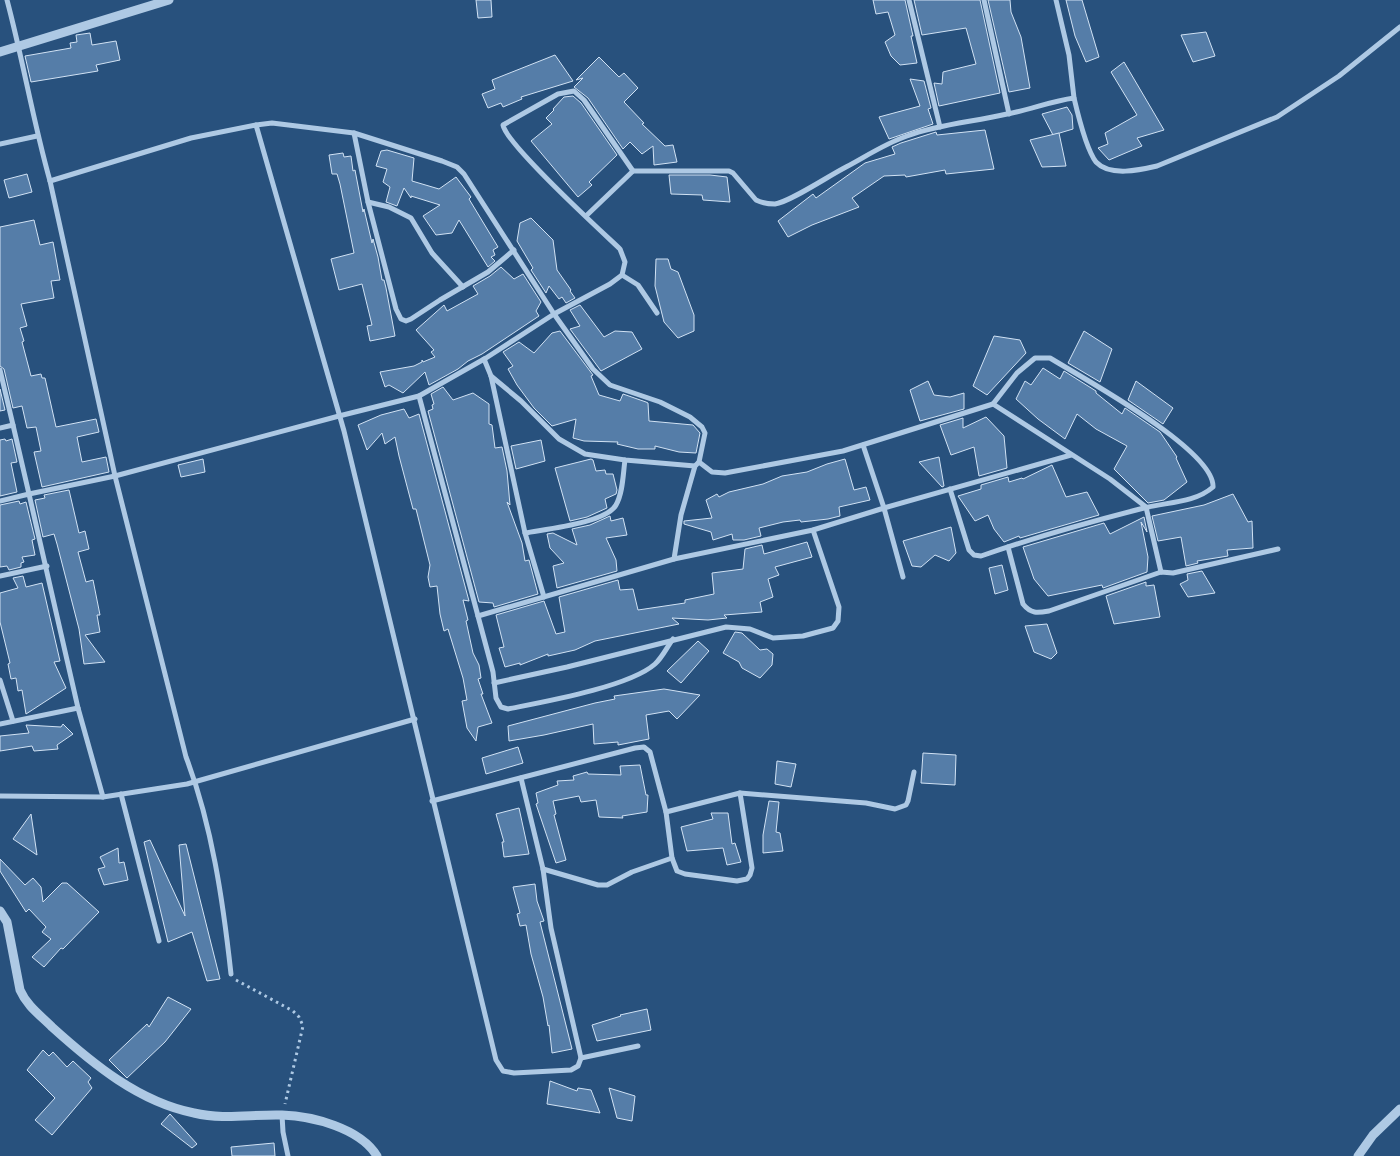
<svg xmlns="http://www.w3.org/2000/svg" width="1400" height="1156" viewBox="0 0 1400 1156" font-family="'IBM Plex Sans',sans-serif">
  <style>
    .building { fill: #557da8; stroke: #d1e2f4 }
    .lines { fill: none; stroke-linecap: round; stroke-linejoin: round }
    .path { stroke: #aec9e4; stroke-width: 3; stroke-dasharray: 2.5 4; stroke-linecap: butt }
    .minor { stroke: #aec9e4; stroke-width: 5 }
    .tertiary { stroke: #aec9e4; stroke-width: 9 }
  </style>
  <rect width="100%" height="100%" fill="#28517d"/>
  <g class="building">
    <polygon points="476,0 491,0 492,17 478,18"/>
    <polygon points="873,0 905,0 913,36 911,36 917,63 900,65 891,56 885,42 895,35 888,12 876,14"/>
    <polygon points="914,0 980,0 1000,93 939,106 934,83 942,84 943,72 976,64 966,28 922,35"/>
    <polygon points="988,0 1010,0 1011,12 1021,37 1030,88 1009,92"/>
    <polygon points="1066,0 1082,0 1099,57 1086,62 1075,36"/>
    <polygon points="1206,32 1215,56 1193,62 1181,35"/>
    <polygon points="90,33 92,45 116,41 120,60 96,65 98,71 31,82 25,56 71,48 70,43 77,42 76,35"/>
    <polygon points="555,55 573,81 521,97 522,99 503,107 501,103 488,108 482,94 495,89 492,80"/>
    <polygon points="599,57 619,77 624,73 638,88 624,102 644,123 642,124 665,146 673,145 677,162 654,165 653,146 642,154 630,142 623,149 588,98 574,87 583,78 576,80"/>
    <polygon points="1124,62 1164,130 1137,138 1142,146 1109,160 1098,148 1108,144 1105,133 1137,115 1111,72"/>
    <polygon points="910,79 924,81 931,108 928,109 933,124 889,139 879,117 920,106"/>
    <polygon points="573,96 581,103 617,155 589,182 592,185 578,197 531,141 552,124 546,118 554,110 553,109 564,97"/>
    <polygon points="1067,107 1072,115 1073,129 1053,135 1042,114"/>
    <polygon points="985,130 994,169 946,174 945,170 906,177 905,175 884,176 852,198 859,207 812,225 788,237 778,221 813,194 816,198 865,163 895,154 892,147 901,143 936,132 937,135"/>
    <polygon points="1059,133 1066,166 1042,167 1030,140"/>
    <polygon points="387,150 414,158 412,181 439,189 456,177 471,197 469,199 498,247 493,250 495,255 491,257 495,261 488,267 459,220 452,233 436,235 423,216 440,205 411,196 411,198 404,188 397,206 386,202 390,187 383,182 387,169 376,166 381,151"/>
    <polygon points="343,153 344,157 351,156 353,171 355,170 363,212 364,209 372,243 373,239 378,257 382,280 384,280 386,288 395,336 370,341 367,326 372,325 362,284 339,290 331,259 354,253 340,184 337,174 332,174 329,155"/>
    <polygon points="27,174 32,192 9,198 4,180"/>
    <polygon points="669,175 710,175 727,177 730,202 703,200 702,195 671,194"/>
    <polygon points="531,218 553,240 557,270 571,290 570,291 575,298 566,303 562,297 559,299 549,286 546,293 531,270 533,268 517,241 520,223"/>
    <polygon points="34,220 40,245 53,242 60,280 51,281 54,298 21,304 27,326 20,328 24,341 22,342 31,376 41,374 42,378 45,378 56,427 96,419 99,432 77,437 82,462 106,457 109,472 42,487 34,452 41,451 36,427 27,428 22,406 13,408 4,369 0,366 0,227"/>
    <polygon points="656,259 668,259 671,269 678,272 694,315 694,331 678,338 664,322 655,286"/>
    <polygon points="501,267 514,279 523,274 541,302 536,311 539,316 482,354 468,361 458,369 429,385 425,372 403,393 389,385 385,387 380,372 414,366 422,362 422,360 423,362 435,357 431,352 434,350 416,330 444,305 447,311 478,294 473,286 490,276"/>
    <polygon points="580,305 604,337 615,331 632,332 642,349 601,371 570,329 580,326 570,310"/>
    <polygon points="560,331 593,375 591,376 599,395 620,401 623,394 646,402 648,403 649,421 693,425 700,433 696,453 679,452 655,446 655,449 638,449 617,444 618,442 584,441 573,438 576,419 552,426 534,408 517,385 508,369 513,366 503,352 519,342 534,353 552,333"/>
    <polygon points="1084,331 1112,349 1100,382 1068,363"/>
    <polygon points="994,336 1020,340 1026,353 987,395 973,386"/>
    <polygon points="1043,368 1060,379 1064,371 1096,391 1096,393 1122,414 1125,408 1160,432 1177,457 1176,458 1187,482 1164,500 1148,503 1114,469 1127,446 1096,429 1077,414 1065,439 1038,419 1016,399 1025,381 1031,385"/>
    <polygon points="928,381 934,395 950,397 964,393 964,409 920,421 910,390"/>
    <polygon points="1136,381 1173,408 1163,424 1128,400"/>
    <polygon points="443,387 453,400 473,393 489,404 489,424 492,425 495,448 502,447 507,471 510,505 507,502 522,543 525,561 529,560 538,594 494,607 493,603 479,602 428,411 433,409 432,405 434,404 431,394"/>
    <polygon points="0,389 5,410 0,411"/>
    <polygon points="404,409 409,418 419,414 469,601 463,600 468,620 466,621 473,653 479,665 481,678 478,679 483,694 481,694 492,723 478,727 476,741 467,728 462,701 467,700 463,678 448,629 444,631 440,614 437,586 430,587 428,577 430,565 416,509 413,509 399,456 395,437 385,444 382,433 367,450 358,425 381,415"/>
    <polygon points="986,417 1004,436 1007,468 979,476 974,447 951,455 940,425 963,418 963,428"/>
    <polygon points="5,439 6,441 12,439 17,462 11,463 17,492 0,496 0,440"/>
    <polygon points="541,440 545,461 516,469 511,446"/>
    <polygon points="939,457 944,486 942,487 919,462"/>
    <polygon points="203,459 205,472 181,477 178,465"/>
    <polygon points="591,459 593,460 596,471 605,470 606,474 613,474 617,490 616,494 605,499 607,508 587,517 570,521 555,468"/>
    <polygon points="845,459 854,490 866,487 870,500 839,507 840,516 828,519 801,522 800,520 783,522 759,528 761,536 744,540 733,540 732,534 713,540 711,532 684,524 684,521 712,518 706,500 717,494 719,497 729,492 763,484 782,476 807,472 827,464"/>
    <polygon points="1052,465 1066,497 1087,492 1099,515 1020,538 1019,536 1004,542 994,529 988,515 975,521 958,496 981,489 981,485 1008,477 1009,482 1022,478 1023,479"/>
    <polygon points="69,490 79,533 85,531 89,549 78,552 86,582 93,580 100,615 97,615 100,632 85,635 105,662 84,664 79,629 57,544 54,534 43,537 35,500 45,498 44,495"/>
    <polygon points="1233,494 1248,522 1252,521 1253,548 1227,550 1228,556 1197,561 1198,563 1186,566 1181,537 1158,541 1152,516 1204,505"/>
    <polygon points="19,501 20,504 26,502 35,539 32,540 35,555 22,557 24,562 21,563 21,567 9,570 7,566 0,567 0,505"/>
    <polygon points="610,516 611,521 623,518 627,535 606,538 616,560 617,571 557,588 553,566 564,563 550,548 547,534 553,533 577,545 572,529 590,525"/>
    <polygon points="1144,517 1147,532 1141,522 1148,557 1147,572 1103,588 1102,585 1048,596 1034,579 1023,547 1104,523 1110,534"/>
    <polygon points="951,527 956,553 949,561 935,555 921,567 912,566 903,541"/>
    <polygon points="807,542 812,557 775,567 779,575 768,579 773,597 760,602 762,612 724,615 727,618 708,620 672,618 679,624 595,641 575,650 548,656 548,654 520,665 520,663 505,667 499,648 504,647 496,615 544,601 556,634 565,632 559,597 618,580 620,590 633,589 638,610 685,603 685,600 714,594 712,573 743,569 745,549 762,545 764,554"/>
    <polygon points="1002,565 1008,590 995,594 989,568"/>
    <polygon points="1202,571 1215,593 1188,597 1180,584 1188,580 1187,574"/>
    <polygon points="23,576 26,587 42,583 60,661 54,662 66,688 26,714 22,690 18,691 16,678 11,679 8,664 10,663 0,622 0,593 18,588 13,578"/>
    <polygon points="1146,582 1146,586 1154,585 1160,617 1114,624 1106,596"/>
    <polygon points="1047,624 1057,653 1051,659 1034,652 1025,626"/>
    <polygon points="735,632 742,633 760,650 767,649 773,654 772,665 760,678 742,668 739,662 723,653"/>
    <polygon points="698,641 709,651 681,683 667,671"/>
    <polygon points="664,689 700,695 677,719 669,711 646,715 649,739 618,745 618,742 594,744 593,724 544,735 509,741 508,726 595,703 615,699 614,696"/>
    <polygon points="63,724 73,734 57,745 58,749 34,751 32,746 0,751 0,736 29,733 26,725 61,727"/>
    <polygon points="518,747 523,763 486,774 482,758"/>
    <polygon points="923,753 956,755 955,785 921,783"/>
    <polygon points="777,761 796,764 791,787 775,784"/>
    <polygon points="640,765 646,795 648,795 647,812 622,816 623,818 599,817 596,800 581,802 579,796 553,801 556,814 554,815 566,860 556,863 536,804 538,803 536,793 558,785 557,781 574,780 573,776 587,772 588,774 621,775 620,766"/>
    <polygon points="769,801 779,802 776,832 780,833 783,851 763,853 763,835"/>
    <polygon points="519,808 529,854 504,857 502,842 504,842 496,814"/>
    <polygon points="711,813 728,813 732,844 735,843 741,862 727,865 723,848 687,851 681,827 713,819"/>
    <polygon points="31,814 37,855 13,839"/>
    <polygon points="150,840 185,916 179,845 186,844 220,979 207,981 192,932 168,942 144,842"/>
    <polygon points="118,848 119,863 124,862 128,880 104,885 98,869 105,867 100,857"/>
    <polygon points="0,859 25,885 33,878 41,887 43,902 62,883 67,883 99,912 63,949 61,948 44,967 32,957 51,939 42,932 46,927 29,909 26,912 0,871"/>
    <polygon points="535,884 537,901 544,921 540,922 572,1049 552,1053 549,1025 548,1026 543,997 531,954 526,925 520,926 517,914 520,913 513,887"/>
    <polygon points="168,997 191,1009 165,1042 127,1078 109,1060 147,1024 149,1027"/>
    <polygon points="647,1009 651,1030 597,1041 592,1025 621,1016 620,1015"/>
    <polygon points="43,1050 49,1056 53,1052 67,1067 73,1061 91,1078 88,1082 92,1088 52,1135 35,1120 55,1098 27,1070"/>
    <polygon points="550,1081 577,1091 578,1088 591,1090 600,1113 547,1104"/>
    <polygon points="609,1088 635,1096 632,1121 617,1118"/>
    <polygon points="170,1114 197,1144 192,1148 161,1124"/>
    <polygon points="274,1143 275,1156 232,1156 231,1147"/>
  </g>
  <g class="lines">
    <polyline class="path" points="236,980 293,1011 299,1017 303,1026 285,1104"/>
    <g class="minor">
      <path d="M7,0C23,60 33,121 50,181L115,476L186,757C212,825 223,901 231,974"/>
      <polyline points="909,0 940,127"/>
      <polyline points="984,0 1009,114"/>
      <polyline points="1056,0 1069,55 1074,98"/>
      <polyline points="256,125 272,123 354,133 442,161 457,167 464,174 554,314 593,369 610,385 660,402 690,417 702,427 705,433 699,462 695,466 681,515 674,559"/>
      <polyline points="354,133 368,202 396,309 401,319 406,321 411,319 440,300 488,272 514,250"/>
      <polyline points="0,144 37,136"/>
      <polyline points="50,181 191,138 256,125 344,431 496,1060 503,1071 514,1073 571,1070 578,1066 581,1058 551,928 543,869 521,778"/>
      <polyline points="368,202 389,207 411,218 432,253 463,287"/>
      <path d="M586,216L633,171H729L733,173L756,200C762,203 769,204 775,204C790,202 830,175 846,167C865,157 886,143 907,136C939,124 974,122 1007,114C1030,110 1051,101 1074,98C1078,115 1086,149 1096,162C1110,177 1140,170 1157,166L1277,117L1339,76L1400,27"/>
      <polyline points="622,275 638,285 657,313"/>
      <polyline points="484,359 491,376 525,533 544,597"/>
      <polyline points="0,370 13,425"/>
      <polyline points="491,376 521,401 559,439 585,454 625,460 695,466"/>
      <path d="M419,396L493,672L496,698L501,707L508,709C543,702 629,687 655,664C662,658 667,647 673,639"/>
      <polyline points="993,404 1110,479 1146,507 1161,572"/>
      <path d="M0,428L13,425L29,494L115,476L339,416L419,396L486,358L554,314L610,284L622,275L625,262L620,249C600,230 506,144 503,125L558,94L574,91L584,100L633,171"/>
      <polyline points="863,445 884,508 1071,455"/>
      <path d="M699,462L712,472L725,473L843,451L993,404L1017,373L1035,358H1050C1081,377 1215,450 1213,487C1195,503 1167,502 1144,508C1089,522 1035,537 981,556L974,555L969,550L950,489"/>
      <polyline points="0,501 29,494 78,708"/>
      <path d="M525,533C546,529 606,523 616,505C623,493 623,474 625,460"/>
      <path d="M1008,547L1023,604C1031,614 1037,613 1049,611L1161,572L1173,573L1278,549"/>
      <polyline points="0,576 47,566"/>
      <polyline points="478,616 674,559 813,530 884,508 903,577"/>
      <polyline points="0,680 13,721"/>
      <polyline points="494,683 567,667 726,627 750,629 773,638 803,636 833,628 838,621 839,607 813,530"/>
      <polyline points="0,724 78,708 103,797"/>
      <polyline points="121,794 159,941"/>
      <polyline points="0,796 103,797 187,784 415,719"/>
      <polyline points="432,801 635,748 644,747 650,752 666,812 740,793 866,803 895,809 906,805 908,801 914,772"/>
      <polyline points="666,812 672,858 677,871 685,874 737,881 747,879 750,875 752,868 740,793"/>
      <polyline points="543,869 598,885 607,885 632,872 672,858"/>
      <polyline points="581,1058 638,1046"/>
      <polyline points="282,1115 283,1132 288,1156"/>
    </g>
    <g class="tertiary">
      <polyline points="0,52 169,0"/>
      <path d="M0,911L7,922L20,990C27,1006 40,1015 52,1027C93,1064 139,1102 194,1113C224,1120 252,1114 282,1115C312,1116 360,1128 377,1156"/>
      <polyline points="1358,1156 1373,1135 1400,1109"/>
    </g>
  </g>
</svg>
